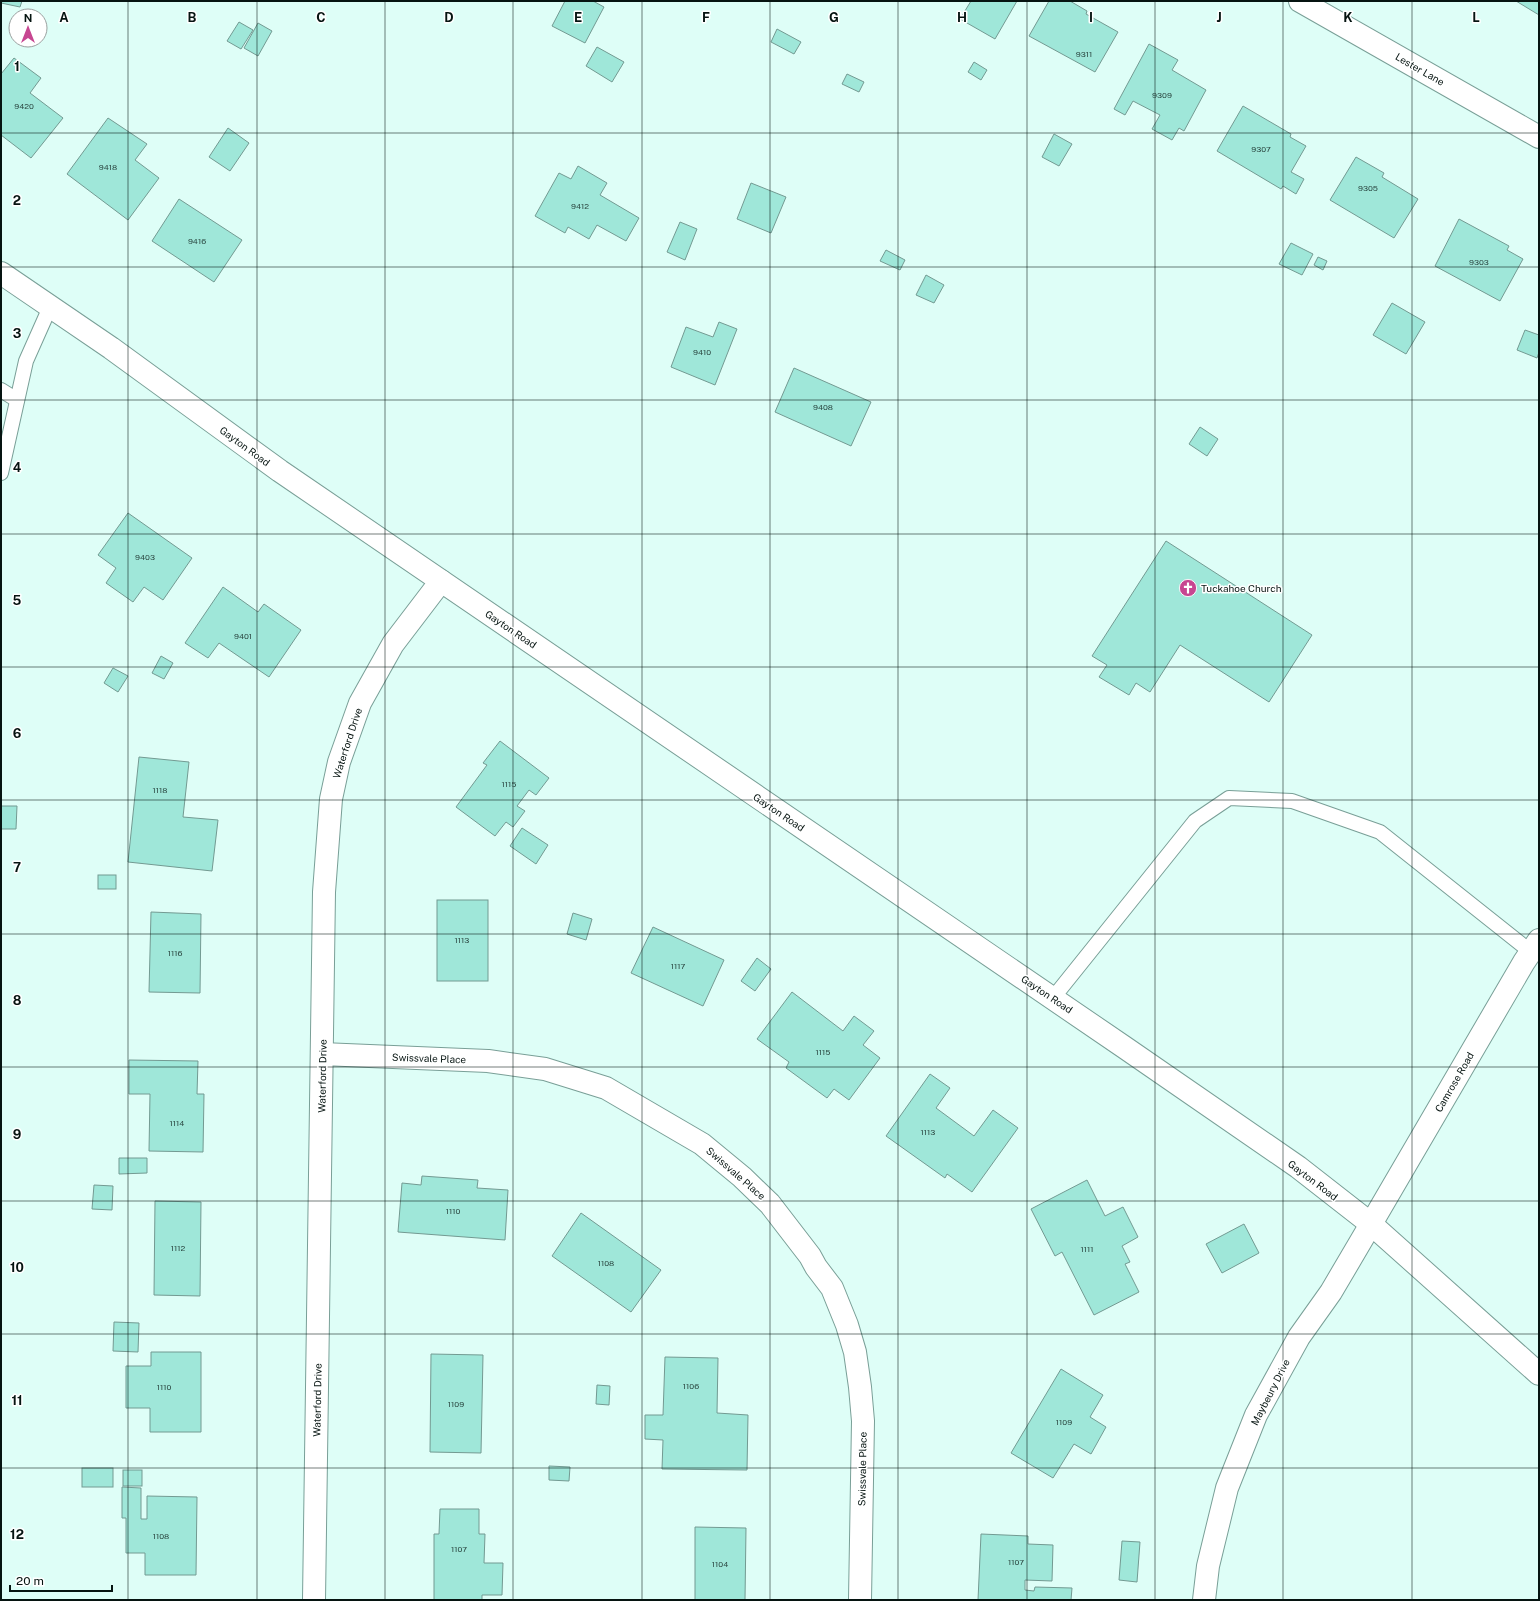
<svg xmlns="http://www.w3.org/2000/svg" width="1540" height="1601" viewBox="0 0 1540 1601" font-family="'Public Sans',sans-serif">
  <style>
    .building { fill: #9fe7d9; stroke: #739a92 }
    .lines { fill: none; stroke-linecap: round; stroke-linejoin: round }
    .service-casing { stroke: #799f97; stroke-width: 16 }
    .minor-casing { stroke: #799f97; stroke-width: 24 }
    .tertiary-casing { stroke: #799f97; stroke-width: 24 }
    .service { stroke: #fff; stroke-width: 14 }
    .minor { stroke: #fff; stroke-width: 22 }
    .tertiary { stroke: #fff; stroke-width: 22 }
    .grid { fill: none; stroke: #061411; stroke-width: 1; stroke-opacity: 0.55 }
    .labels { text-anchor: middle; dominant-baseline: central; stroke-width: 3; stroke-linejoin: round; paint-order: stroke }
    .number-label { font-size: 8px; fill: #2c4943 }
    .street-label { font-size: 10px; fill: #061411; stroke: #fff }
    .poi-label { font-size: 10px; fill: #061411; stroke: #fff; text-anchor: start }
    .grid-label { font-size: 13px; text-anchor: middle; font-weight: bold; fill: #061411; stroke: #fff; stroke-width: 3; stroke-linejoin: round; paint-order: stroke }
  </style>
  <rect width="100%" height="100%" fill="#defef7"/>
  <g class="building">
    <polygon points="1,1 22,1 20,7 1,3"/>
    <polygon points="565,1 593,1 604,7 585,43 552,26"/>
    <polygon points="971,1 1017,1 995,39 960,19"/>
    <polygon points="1049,1 1070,1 1087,11 1086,14 1118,32 1095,72 1029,36"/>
    <polygon points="1516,1 1539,1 1539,15"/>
    <polygon points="239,22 253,30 241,49 227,41"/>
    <polygon points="258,23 272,31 258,56 244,48"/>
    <polygon points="777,29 801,42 794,54 771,42"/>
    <polygon points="1149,44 1178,60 1172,70 1206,90 1184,131 1179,128 1172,140 1152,129 1160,115 1133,101 1125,115 1114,109"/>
    <polygon points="597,47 624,62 612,82 586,66"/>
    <polygon points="14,58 41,78 30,93 63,118 31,158 1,135 1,74"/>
    <polygon points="974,62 987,70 981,80 968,72"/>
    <polygon points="847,74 864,82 859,92 842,84"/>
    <polygon points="1243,106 1291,134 1290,137 1306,146 1291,172 1304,179 1296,194 1283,186 1281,189 1217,151"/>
    <polygon points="108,118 147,144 135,160 159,178 128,220 67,174"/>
    <polygon points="228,128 249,143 230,171 209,157"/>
    <polygon points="1054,134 1072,144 1059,166 1042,157"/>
    <polygon points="1356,157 1384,173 1382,177 1418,199 1394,238 1330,200"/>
    <polygon points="578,166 607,183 600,195 639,218 626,241 597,225 589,239 568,227 565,233 535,216 559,173 571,179"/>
    <polygon points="751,183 786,197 771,233 737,219"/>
    <polygon points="179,199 242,240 214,282 152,241"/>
    <polygon points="1459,219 1509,246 1507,250 1523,259 1500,301 1435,266"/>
    <polygon points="680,222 697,229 685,260 667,252"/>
    <polygon points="1291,243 1313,254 1302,275 1279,264"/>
    <polygon points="886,250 905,260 900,270 880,261"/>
    <polygon points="1318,257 1327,261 1323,270 1314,265"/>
    <polygon points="926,275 944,285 934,303 916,295"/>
    <polygon points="1392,303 1425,322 1406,354 1373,335"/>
    <polygon points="719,322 737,329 715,385 671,367 686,327 713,337"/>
    <polygon points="1525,330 1539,335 1539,352 1537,358 1517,350"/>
    <polygon points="794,368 871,402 851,446 775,412"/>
    <polygon points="1200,427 1218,439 1207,456 1189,444"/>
    <polygon points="128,513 192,558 163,600 144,587 133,602 106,583 116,568 98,555"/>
    <polygon points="1166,541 1312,635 1269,702 1180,645 1150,692 1136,683 1129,695 1099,677 1107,665 1092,656"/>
    <polygon points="223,587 258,612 264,604 301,630 269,677 219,643 208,658 185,643"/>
    <polygon points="161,656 173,663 164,679 152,673"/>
    <polygon points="113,668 128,676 118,692 104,683"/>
    <polygon points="500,741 549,778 536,795 529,790 517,806 525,811 513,827 506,822 495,836 456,807 487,765 483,763"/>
    <polygon points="139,757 189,762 183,817 218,820 212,871 128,862"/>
    <polygon points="1,806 17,806 16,829 1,829"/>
    <polygon points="522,828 548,845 536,864 510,846"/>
    <rect x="98" y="875" width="18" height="14"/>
    <rect x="437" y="900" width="51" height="81"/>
    <polygon points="151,912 201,914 200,993 149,992"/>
    <polygon points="573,913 592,919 586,940 567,934"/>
    <polygon points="653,927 724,960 703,1006 631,973"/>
    <polygon points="757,958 771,969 755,991 741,981"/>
    <polygon points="792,992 843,1031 854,1016 874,1031 863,1045 880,1058 849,1100 834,1089 827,1098 786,1068 789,1062 757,1039"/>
    <polygon points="129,1060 198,1061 197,1094 204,1094 203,1152 149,1151 150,1094 129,1094"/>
    <polygon points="930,1074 950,1088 936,1108 974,1136 993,1110 1018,1128 972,1192 947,1174 945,1178 886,1136"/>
    <polygon points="119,1158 147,1158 147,1173 119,1174"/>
    <polygon points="422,1176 478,1180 477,1188 508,1190 505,1240 398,1232 402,1183 421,1185"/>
    <polygon points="1087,1180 1105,1216 1123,1207 1138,1237 1122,1246 1130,1262 1125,1264 1139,1292 1094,1315 1062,1252 1055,1256 1031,1209"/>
    <polygon points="94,1185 113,1186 112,1210 92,1209"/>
    <polygon points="155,1201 201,1202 200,1296 154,1295"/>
    <polygon points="581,1213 661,1270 631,1312 552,1256"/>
    <polygon points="1244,1224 1259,1253 1222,1273 1206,1244"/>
    <polygon points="114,1322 139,1323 138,1352 113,1351"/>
    <polygon points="151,1352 201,1352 201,1432 150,1432 150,1408 126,1408 126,1366 151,1366"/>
    <polygon points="431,1354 483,1355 481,1453 430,1452"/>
    <polygon points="665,1357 718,1358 717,1413 748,1415 747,1470 662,1469 663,1440 645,1439 645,1415 663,1415"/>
    <polygon points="1061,1369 1103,1395 1090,1417 1106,1427 1091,1454 1074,1444 1053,1478 1011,1453"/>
    <polygon points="597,1385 610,1386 609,1405 596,1404"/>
    <polygon points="549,1466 570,1467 569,1481 549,1480"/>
    <rect x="82" y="1468" width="31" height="19"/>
    <rect x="123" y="1470" width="19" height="16"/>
    <polygon points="122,1487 141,1488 141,1519 147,1519 147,1496 197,1497 196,1575 145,1575 145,1553 126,1553 126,1518 122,1518"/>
    <polygon points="440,1509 479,1509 479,1534 485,1534 484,1563 503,1563 502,1595 482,1595 482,1600 434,1600 434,1534 439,1534"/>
    <polygon points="695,1527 746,1528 745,1600 695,1600"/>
    <polygon points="981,1534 1028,1536 1028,1544 1053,1545 1052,1581 1025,1580 1025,1590 1034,1591 1035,1587 1072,1588 1071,1600 978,1600"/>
    <polygon points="1122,1541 1140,1542 1137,1582 1119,1580"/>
  </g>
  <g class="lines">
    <defs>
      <g id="service">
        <polyline points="1,390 17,400"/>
        <polyline points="1,473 26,361 50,307"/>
        <polyline points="1053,998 1195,821 1229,798 1292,801 1380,832 1531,952"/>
      </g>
      <g id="minor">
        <polyline points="1300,1 1539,137"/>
        <polyline points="322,1054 488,1061 545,1069 606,1088 702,1144 742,1177 770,1204 810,1256 816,1267 832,1288 847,1325 855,1352 860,1387 863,1421 860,1600"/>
        <polyline points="1371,1224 1524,962 1539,940"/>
        <polyline points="314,1600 324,892 331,799 339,762 360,703 393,644 441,581"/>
      </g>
      <g id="tertiary">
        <polyline points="1,273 111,348 280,471 1124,1047 1298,1167 1371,1224 1539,1374"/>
        <polyline points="1204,1600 1208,1566 1227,1488 1256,1415 1299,1337 1331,1292 1371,1224"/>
      </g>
    </defs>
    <use href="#service" class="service-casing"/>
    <use href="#minor" class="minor-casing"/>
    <use href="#tertiary" class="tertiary-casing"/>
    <use href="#service" class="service"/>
    <use href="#minor" class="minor"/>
    <use href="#tertiary" class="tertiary"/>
  </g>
  <path class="grid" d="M128,1V1600M257,1V1600M385,1V1600M513,1V1600M642,1V1600M770,1V1600M898,1V1600M1027,1V1600M1155,1V1600M1283,1V1600M1412,1V1600M1,133H1539M1,267H1539M1,400H1539M1,534H1539M1,667H1539M1,800H1539M1,934H1539M1,1067H1539M1,1201H1539M1,1334H1539M1,1468H1539"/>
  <defs>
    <symbol id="church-disc" viewBox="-11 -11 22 22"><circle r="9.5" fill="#c74691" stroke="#fff"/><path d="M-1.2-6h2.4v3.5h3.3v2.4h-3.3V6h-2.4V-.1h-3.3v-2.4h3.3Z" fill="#fff"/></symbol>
  </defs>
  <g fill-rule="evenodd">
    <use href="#church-disc" x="1178" y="578" width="20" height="20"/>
  </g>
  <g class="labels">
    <g class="number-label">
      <text x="1084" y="54">9311</text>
      <text x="1162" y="95">9309</text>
      <text x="24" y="106">9420</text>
      <text x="1261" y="149">9307</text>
      <text x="108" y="167">9418</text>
      <text x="1368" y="188">9305</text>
      <text x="580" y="206">9412</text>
      <text x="197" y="241">9416</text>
      <text x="1479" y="262">9303</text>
      <text x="702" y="352">9410</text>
      <text x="823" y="407">9408</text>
      <text x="145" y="557">9403</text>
      <text x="243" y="636">9401</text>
      <text x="509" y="784">1115</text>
      <text x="160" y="790">1118</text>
      <text x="462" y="940">1113</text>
      <text x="175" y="953">1116</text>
      <text x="678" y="966">1117</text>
      <text x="823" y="1052">1115</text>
      <text x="177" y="1123">1114</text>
      <text x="928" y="1132">1113</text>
      <text x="453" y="1211">1110</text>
      <text x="178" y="1248">1112</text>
      <text x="1087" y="1249">1111</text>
      <text x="606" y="1263">1108</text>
      <text x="691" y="1386">1106</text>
      <text x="164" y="1387">1110</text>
      <text x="456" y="1404">1109</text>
      <text x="1064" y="1422">1109</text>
      <text x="161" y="1536">1108</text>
      <text x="459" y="1549">1107</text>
      <text x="1016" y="1562">1107</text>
      <text x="720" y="1564">1104</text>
    </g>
    <g class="street-label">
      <text transform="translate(1420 69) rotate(30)">Lester Lane</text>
      <text transform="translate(245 446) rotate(36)">Gayton Road</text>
      <text transform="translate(511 629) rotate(34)">Gayton Road</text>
      <text transform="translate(347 743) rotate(-72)">Waterford Drive</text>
      <text transform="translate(779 812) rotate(34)">Gayton Road</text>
      <text transform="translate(1047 994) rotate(34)">Gayton Road</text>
      <text transform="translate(429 1058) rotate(2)">Swissvale Place</text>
      <text transform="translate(322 1076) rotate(-89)">Waterford Drive</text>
      <text transform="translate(1454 1082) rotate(-60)">Camrose Road</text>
      <text transform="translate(736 1173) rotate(41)">Swissvale Place</text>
      <text transform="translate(1313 1180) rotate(37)">Gayton Road</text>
      <text transform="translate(1270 1392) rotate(-63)">Maybeury Drive</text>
      <text transform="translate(317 1400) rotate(-89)">Waterford Drive</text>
      <text transform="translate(862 1469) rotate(-89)">Swissvale Place</text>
    </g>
    <g class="poi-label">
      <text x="1201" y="588">Tuckahoe Church</text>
    </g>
  </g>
  <g class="grid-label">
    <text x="64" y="22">A</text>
    <text x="192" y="22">B</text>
    <text x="321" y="22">C</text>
    <text x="449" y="22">D</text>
    <text x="578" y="22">E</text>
    <text x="706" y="22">F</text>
    <text x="834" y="22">G</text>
    <text x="962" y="22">H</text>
    <text x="1091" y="22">I</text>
    <text x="1219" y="22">J</text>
    <text x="1348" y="22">K</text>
    <text x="1476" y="22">L</text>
    <text x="17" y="71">1</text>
    <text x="17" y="205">2</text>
    <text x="17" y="338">3</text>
    <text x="17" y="472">4</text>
    <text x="17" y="605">5</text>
    <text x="17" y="738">6</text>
    <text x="17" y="872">7</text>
    <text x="17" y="1005">8</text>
    <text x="17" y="1139">9</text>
    <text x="17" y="1272">10</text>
    <text x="17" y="1405">11</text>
    <text x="17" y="1539">12</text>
  </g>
  <rect width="1540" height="1601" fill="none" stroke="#061411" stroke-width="4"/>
  <g transform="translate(28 28)"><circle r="19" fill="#ffffff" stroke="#9ba1a0"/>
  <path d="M0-3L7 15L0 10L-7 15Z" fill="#c74691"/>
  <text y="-6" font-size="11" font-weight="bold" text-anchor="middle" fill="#061411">N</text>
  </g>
  <path d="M10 1585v6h102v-6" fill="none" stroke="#061411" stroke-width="2"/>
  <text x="16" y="1585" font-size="12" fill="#061411" stroke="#ffffff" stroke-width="3" paint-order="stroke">20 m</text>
</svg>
